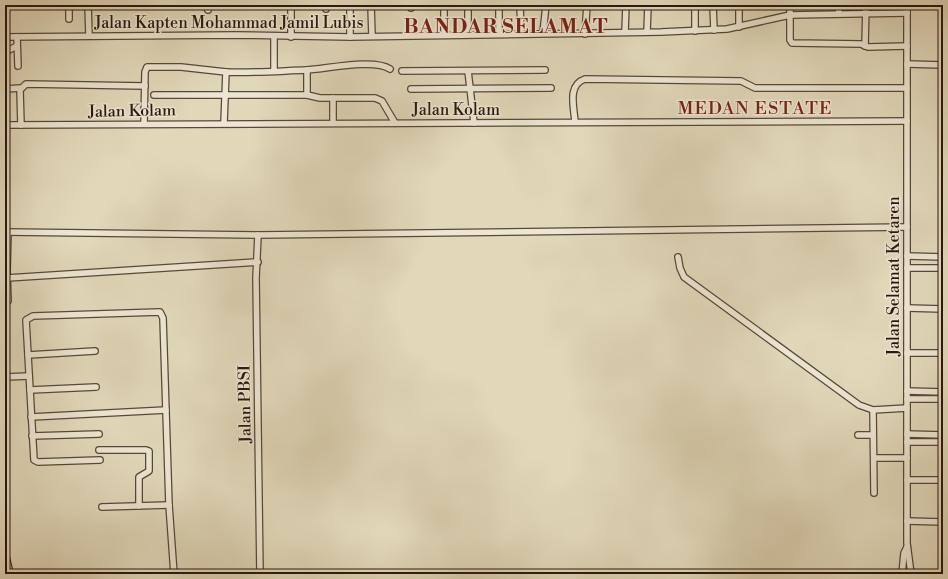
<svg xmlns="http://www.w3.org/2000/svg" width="948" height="579" viewBox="0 0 948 579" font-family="'Libre Bodoni',serif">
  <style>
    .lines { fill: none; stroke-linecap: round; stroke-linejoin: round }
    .minor-casing { stroke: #58473a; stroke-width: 8 }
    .highway-casing { stroke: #2a1710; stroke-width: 10 }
    .minor { stroke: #ece6d2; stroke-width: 5.5 }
    .highway { stroke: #e0bc7d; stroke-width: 8 }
    .labels { text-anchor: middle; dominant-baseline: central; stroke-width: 3; stroke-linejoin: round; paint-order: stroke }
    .street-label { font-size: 16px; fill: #2a1710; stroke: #ece6d2 }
    .quarter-label { font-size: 18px; letter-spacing: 1px; fill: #7a1f14; stroke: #ece6d2 }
    .district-label { font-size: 20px; font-weight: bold; letter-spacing: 1px; fill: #7a1f14; stroke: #ece6d2 }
  </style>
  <rect width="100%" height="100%" fill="#e1d8ba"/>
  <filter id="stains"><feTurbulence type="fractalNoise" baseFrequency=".005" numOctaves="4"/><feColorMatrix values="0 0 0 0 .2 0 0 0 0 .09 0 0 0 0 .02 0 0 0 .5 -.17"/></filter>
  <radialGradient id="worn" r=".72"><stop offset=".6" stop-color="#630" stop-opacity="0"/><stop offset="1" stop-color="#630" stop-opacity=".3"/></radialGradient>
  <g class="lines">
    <defs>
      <g id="minor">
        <polyline points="88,5 89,36"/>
        <polyline points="326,5 326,9"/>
        <polyline points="371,5 372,36"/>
        <polyline points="411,5 411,8"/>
        <polyline points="444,5 444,34"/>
        <polyline points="520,5 521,33"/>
        <polyline points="695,5 695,31"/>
        <polyline points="713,5 714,30"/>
        <polyline points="790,5 790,40 792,43 861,44 868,47 907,46"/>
        <polyline points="838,5 839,13"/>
        <polyline points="907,5 907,543 911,574"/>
        <polyline points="208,10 208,5"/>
        <polyline points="69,19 69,5"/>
        <polyline points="739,27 739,5"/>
        <polyline points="625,32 626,5"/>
        <polyline points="647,32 648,5"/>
        <polyline points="499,33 499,5"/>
        <polyline points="543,33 546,5"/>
        <polyline points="468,34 468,5"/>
        <polyline points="585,34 587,5"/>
        <polyline points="5,37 235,35 350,37 661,32 727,29 790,15 907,13"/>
        <polyline points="17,37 18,66"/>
        <polyline points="291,37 291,5"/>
        <polyline points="350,37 350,5"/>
        <polyline points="865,46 866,5"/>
        <polyline points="5,52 17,46"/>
        <polyline points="907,64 943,65"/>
        <polyline points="307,70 307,95"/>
        <polyline points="274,71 274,36"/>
        <polyline points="402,71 545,70"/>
        <polyline points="468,71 474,123"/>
        <polyline points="5,89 21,88"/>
        <polyline points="411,89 551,88"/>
        <polyline points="154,95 307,95 320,98 375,98 382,101 395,123"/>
        <polyline points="333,98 333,123"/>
        <path d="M575,122C574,107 567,85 585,79L741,81L755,88H907"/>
        <path d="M224,123L226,72C252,73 279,71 306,70C326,69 374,58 390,69"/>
        <polyline points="144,124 145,72 147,67 181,67 226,72"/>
        <polyline points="5,125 907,121"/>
        <polyline points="21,125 20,90 26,84 145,86"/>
        <polyline points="5,232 259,235 907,227"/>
        <polyline points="258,235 256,278 260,574"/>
        <polyline points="907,256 943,257"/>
        <polyline points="678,257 680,268 684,277 859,405 873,410 907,408"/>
        <polyline points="907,268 943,268"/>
        <polyline points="7,278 258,262"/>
        <polyline points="5,304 8,301 7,271 8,232"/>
        <polyline points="907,308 943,309"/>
        <polyline points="907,353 943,353"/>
        <polyline points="28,355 95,351"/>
        <polyline points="5,377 29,376"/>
        <polyline points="30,390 96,387"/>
        <polyline points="907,391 943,392"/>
        <polyline points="907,399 943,399"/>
        <polyline points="873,410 874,493"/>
        <polyline points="31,417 166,410"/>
        <polyline points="907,434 943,435"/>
        <polyline points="858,435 873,435"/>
        <polyline points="32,436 99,434"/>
        <polyline points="907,442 943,442"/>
        <polyline points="99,450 146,450 149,451 149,471 139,477 139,506"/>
        <polyline points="874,458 907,458"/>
        <polyline points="100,460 38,462 34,460 26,320 33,316 160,312 163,318 169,505 174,574"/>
        <polyline points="907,480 943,480"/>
        <polyline points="102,507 169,505"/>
        <polyline points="907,521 943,522"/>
        <polyline points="902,574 904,553 907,547"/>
        <polyline points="930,574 937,574"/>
      </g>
      <polyline id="highway" points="5,557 9,574"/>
    </defs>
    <use href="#minor" class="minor-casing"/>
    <use href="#highway" class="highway-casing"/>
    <use href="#minor" class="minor"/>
    <use href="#highway" class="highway"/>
  </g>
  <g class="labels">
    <g class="street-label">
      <text x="229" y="23">Jalan Kapten Mohammad Jamil Lubis</text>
      <text x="456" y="110">Jalan Kolam</text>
      <text transform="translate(132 111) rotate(-1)">Jalan Kolam</text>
      <text transform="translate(894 276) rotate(-90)">Jalan Selamat Ketaren</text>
      <text transform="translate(245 404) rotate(-91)">Jalan PBSI</text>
    </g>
    <g class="quarter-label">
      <text x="755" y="108">MEDAN ESTATE</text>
    </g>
    <g class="district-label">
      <text x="506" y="27">BANDAR SELAMAT</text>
    </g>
  </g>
  <rect width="948" height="579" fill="none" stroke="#e1d8ba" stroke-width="20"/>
  <rect x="6" y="6" width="936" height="567" fill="none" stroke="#2a1710" stroke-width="2"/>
  <rect x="10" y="10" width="928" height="559" fill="none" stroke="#2a1710"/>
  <rect width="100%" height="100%" filter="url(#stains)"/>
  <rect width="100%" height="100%" fill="url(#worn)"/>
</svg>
